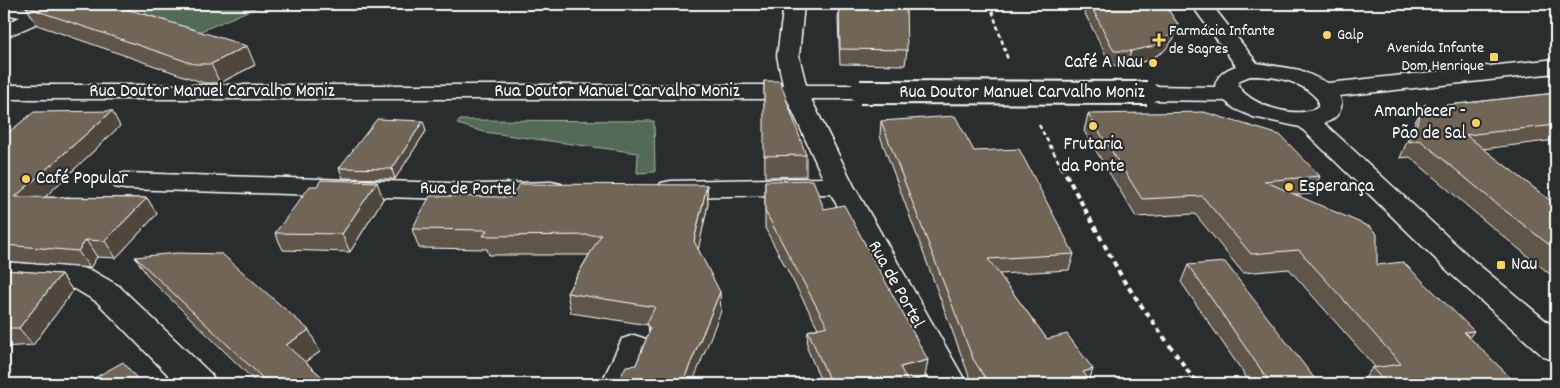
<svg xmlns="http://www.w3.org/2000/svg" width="1560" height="388" viewBox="0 0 1560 388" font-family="Dekko,sans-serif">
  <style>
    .green { fill: #526a57; stroke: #a8b4ab }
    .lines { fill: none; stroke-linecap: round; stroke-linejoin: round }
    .street-casing { stroke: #fff; stroke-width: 3 }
    .path-far1 { stroke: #fff; stroke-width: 2.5; stroke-dasharray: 4.5 3; stroke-linecap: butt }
    .path { stroke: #fff; stroke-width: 4; stroke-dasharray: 5.5 4.5; stroke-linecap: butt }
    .street { fill: #2a2d2e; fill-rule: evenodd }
    .street-bridge-casing { stroke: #fff; stroke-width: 26; stroke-linecap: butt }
    .street-bridge { stroke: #2a2d2e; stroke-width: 22 }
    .wall { fill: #5f574a; stroke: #fff }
    .shaded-wall { fill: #4e473c; stroke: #fff }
    .building { fill: #6f6556; stroke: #fff }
    .poi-dot { fill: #ffd166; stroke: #2a2d2e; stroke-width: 2 }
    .labels { text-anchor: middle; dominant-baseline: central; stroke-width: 4.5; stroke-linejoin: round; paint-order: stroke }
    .far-poi-label { font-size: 16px; fill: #fff; stroke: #2a2d2e; text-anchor: start }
    .poi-label { font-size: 19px; fill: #fff; stroke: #2a2d2e; text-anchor: start }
    .street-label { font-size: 19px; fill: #fff; stroke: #2a2d2e }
  </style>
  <rect width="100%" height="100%" fill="#2a2d2e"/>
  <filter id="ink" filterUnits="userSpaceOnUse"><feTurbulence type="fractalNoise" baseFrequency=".02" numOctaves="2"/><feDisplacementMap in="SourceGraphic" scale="10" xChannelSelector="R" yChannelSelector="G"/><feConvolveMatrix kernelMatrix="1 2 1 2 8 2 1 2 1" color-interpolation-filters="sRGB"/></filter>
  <g filter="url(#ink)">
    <g class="green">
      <polygon points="166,4 264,4 199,32 143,13"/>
      <polygon points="460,120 654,121 655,172 637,173 638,153 484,132 457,124"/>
    </g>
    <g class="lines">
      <defs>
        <g id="street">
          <polygon points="4,4 38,9 49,4 75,4 72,8 4,38 4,24 20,17 4,14"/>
          <polygon points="784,4 804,4 799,56 806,85 860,85 868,87 872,92 868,97 860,99 811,99 854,186 967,384 931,384 831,194 671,197 661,195 657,189 661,183 671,181 823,178 787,99 4,99 4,85 783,85 777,56"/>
          <path d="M1191,4H1211L1257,63L1300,70L1328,83L1556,59V73L1339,96C1346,108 1336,120 1324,123L1474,261L1556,329V361L1544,357L1452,275L1300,127L1253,117L1235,109L1225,101L1147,100L1139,98L1135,93L1139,88L1147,86L1215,87C1216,76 1226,69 1236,66ZM1250,76C1274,76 1302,80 1318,100V107C1299,121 1248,105 1238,85L1240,80Z"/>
          <polygon points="125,173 481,184 551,182 561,184 565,190 561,196 551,198 481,200 125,189 115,187 112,181 115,175"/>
          <polygon points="4,262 82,268 93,271 119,286 211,374 217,384 177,384 97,302 75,289 4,284"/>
          <polygon points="634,335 646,339 651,348 637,384 601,384 622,339"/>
        </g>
      </defs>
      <use href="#street" class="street-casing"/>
      <g class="path-far1">
        <polyline points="990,4 1008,60"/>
        <polyline points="1039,125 1061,166"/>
      </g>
      <polyline class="path" points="1061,165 1124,281 1197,384"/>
      <use href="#street" class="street"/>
      <defs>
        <polyline id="street-bridge" points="860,92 1147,93"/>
      </defs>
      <use href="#street-bridge" class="street-bridge-casing"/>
      <use href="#street-bridge" class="street-bridge"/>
    </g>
    <g class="wall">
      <polygon points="15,4 141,4 128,9 255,65 220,83 204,83 37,25 26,7 30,6"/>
      <polygon points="839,4 907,50 905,65 840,64 838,21"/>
      <polygon points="1080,4 1164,4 1178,24 1174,38 1164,51 1149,60 1127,66 1111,65"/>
      <polygon points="764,81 806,155 806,176 765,177"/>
      <polygon points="1556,93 1556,140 1483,149 1556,205 1556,279 1487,223 1410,157 1400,158 1416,120 1425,104 1430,107"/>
      <polygon points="1088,114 1320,176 1312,194 1297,195 1377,265 1474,331 1469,338 1517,384 1361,384 1372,368 1375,367 1289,269 1243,273 1195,214 1136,217 1084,131"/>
      <polygon points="881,121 974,151 1074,254 1069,270 999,274 1047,339 1093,369 1089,381 1092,384 974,384 969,376 880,136"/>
      <polygon points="120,126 45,197 147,198 157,214 116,258 97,257 90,268 4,261 4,136"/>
      <polygon points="426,131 395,179 343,178 339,168"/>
      <polygon points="765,181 824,209 925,377 908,382 909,384 822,384 807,348 808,331 818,328 765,228"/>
      <polygon points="707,185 708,204 698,249 721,311 636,365 649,333 648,325 571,313 567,293 589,255 489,255 487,249 419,248 412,229 510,197"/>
      <polygon points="383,199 350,252 283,250 275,233"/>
      <polygon points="135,257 320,352 305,362 330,384 258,384 149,278"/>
      <polygon points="1188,265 1318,383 1317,384 1251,384 1181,282"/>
      <polygon points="4,270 61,274 73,291 33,345 4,347"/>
    </g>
    <g class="shaded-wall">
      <polygon points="100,4 141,4 107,17"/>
      <polygon points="1178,24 1174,38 1164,51 1149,60 1127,66 1131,51"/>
      <polygon points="247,46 255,65 220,83 211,64"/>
      <polygon points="112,111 120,126 27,214 15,197"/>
      <polygon points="423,121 426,131 395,179 392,169"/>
      <polygon points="4,123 7,128 4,131"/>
      <polygon points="377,182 383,199 350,252 342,234"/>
      <polygon points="707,185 708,204 696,260 694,241"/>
      <polygon points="147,198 157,214 116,258 105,241"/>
      <polygon points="86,240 97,257 90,268 78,251"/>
      <polygon points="61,274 73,291 33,345 19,328"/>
      <polygon points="720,292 721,311 692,384 682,384"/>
      <polygon points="309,330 320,352 297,367 286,345"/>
      <polygon points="928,360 925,377 900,384 900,367"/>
      <polygon points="1093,369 1088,384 1083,372"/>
    </g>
    <g class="building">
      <polygon points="35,4 111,4 247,46 211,64 194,64 26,7"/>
      <polygon points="839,4 906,4 907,50 840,49"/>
      <polygon points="1090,4 1164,4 1178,24 1168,37 1154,46 1131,51 1114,51"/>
      <polygon points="764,81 780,81 806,155 764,156"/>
      <polygon points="1556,93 1556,125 1466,135 1556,205 1556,250 1498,205 1420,140 1409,142 1425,104 1430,107"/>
      <polygon points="112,111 15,197 147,198 105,241 86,240 78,251 4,245 4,136 34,112"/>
      <polygon points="1204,112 1280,135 1320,176 1264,181 1370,227 1377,234 1377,265 1403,262 1474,331 1464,332 1517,384 1387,384 1372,368 1401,364 1299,250 1251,254 1202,196 1142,199 1088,114"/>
      <polygon points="955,116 974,151 1019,149 1074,254 988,259 1047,339 1067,334 1093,369 1083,372 1092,384 989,384 973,359 881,121"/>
      <polygon points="377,119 423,121 392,169 339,168"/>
      <polygon points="321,180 377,182 342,234 275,233 310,186 317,186"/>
      <polygon points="813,180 824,209 844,205 928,360 900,367 909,384 831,384 808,331 827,326 765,211 765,181"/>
      <polygon points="520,184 707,185 694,241 720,292 682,384 617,384 626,366 636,365 650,329 647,323 655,307 567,293 601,235 483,236 487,230 412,229 430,196 510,197"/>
      <polygon points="177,253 222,254 309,330 286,345 330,384 269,384 135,257"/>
      <polygon points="1225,262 1318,383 1308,384 1271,384 1188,265"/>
      <polygon points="4,270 61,274 19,328 4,328"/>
      <polygon points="123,362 142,384 91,384 89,381"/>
      <polygon points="445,380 451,384 440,384"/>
    </g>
  </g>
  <g class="poi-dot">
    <circle cx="1327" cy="35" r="5"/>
    <path d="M1156.5 32.5h5v5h5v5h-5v5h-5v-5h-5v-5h5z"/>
    <rect x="1489" y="52" width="10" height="10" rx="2.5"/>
    <circle cx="1153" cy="63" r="5"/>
    <circle cx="1476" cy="123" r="5"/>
    <circle cx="1093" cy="126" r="5"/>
    <circle cx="26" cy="179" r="5"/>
    <circle cx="1289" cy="187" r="5"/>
    <rect x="1496" y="260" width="10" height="10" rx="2.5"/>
  </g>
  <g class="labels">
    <g class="far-poi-label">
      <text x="1169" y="31">Farmácia Infante<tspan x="1169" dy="18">de Sagres</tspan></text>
      <text x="1337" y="35">Galp</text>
      <text x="1484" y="48" text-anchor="end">Avenida Infante<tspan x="1484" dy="18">Dom Henrique</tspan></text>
    </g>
    <g class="poi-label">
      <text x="1143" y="63" text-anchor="end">Café A Nau</text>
      <text x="1466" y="112" text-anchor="end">Amanhecer -<tspan x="1466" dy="22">Pão de Sal</tspan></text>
      <text x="1093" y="145" text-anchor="middle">Frutaria<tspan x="1093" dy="22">da Ponte</tspan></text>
      <text x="36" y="179">Café Popular</text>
      <text x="1299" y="187">Esperança</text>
      <text x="1511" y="265">Nau</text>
    </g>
    <g class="street-label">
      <text x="212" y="92">Rua Doutor Manuel Carvalho Moniz</text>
      <text x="617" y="92">Rua Doutor Manuel Carvalho Moniz</text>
      <text x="1022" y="93">Rua Doutor Manuel Carvalho Moniz</text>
      <text transform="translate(468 190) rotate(1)">Rua de Portel</text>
      <text transform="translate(895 285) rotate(61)">Rua de Portel</text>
    </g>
  </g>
  <rect width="1560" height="388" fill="none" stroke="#2a2d2e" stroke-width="20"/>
  <rect x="10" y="10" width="1540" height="368" fill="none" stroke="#fff" stroke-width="2" filter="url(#ink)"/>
</svg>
